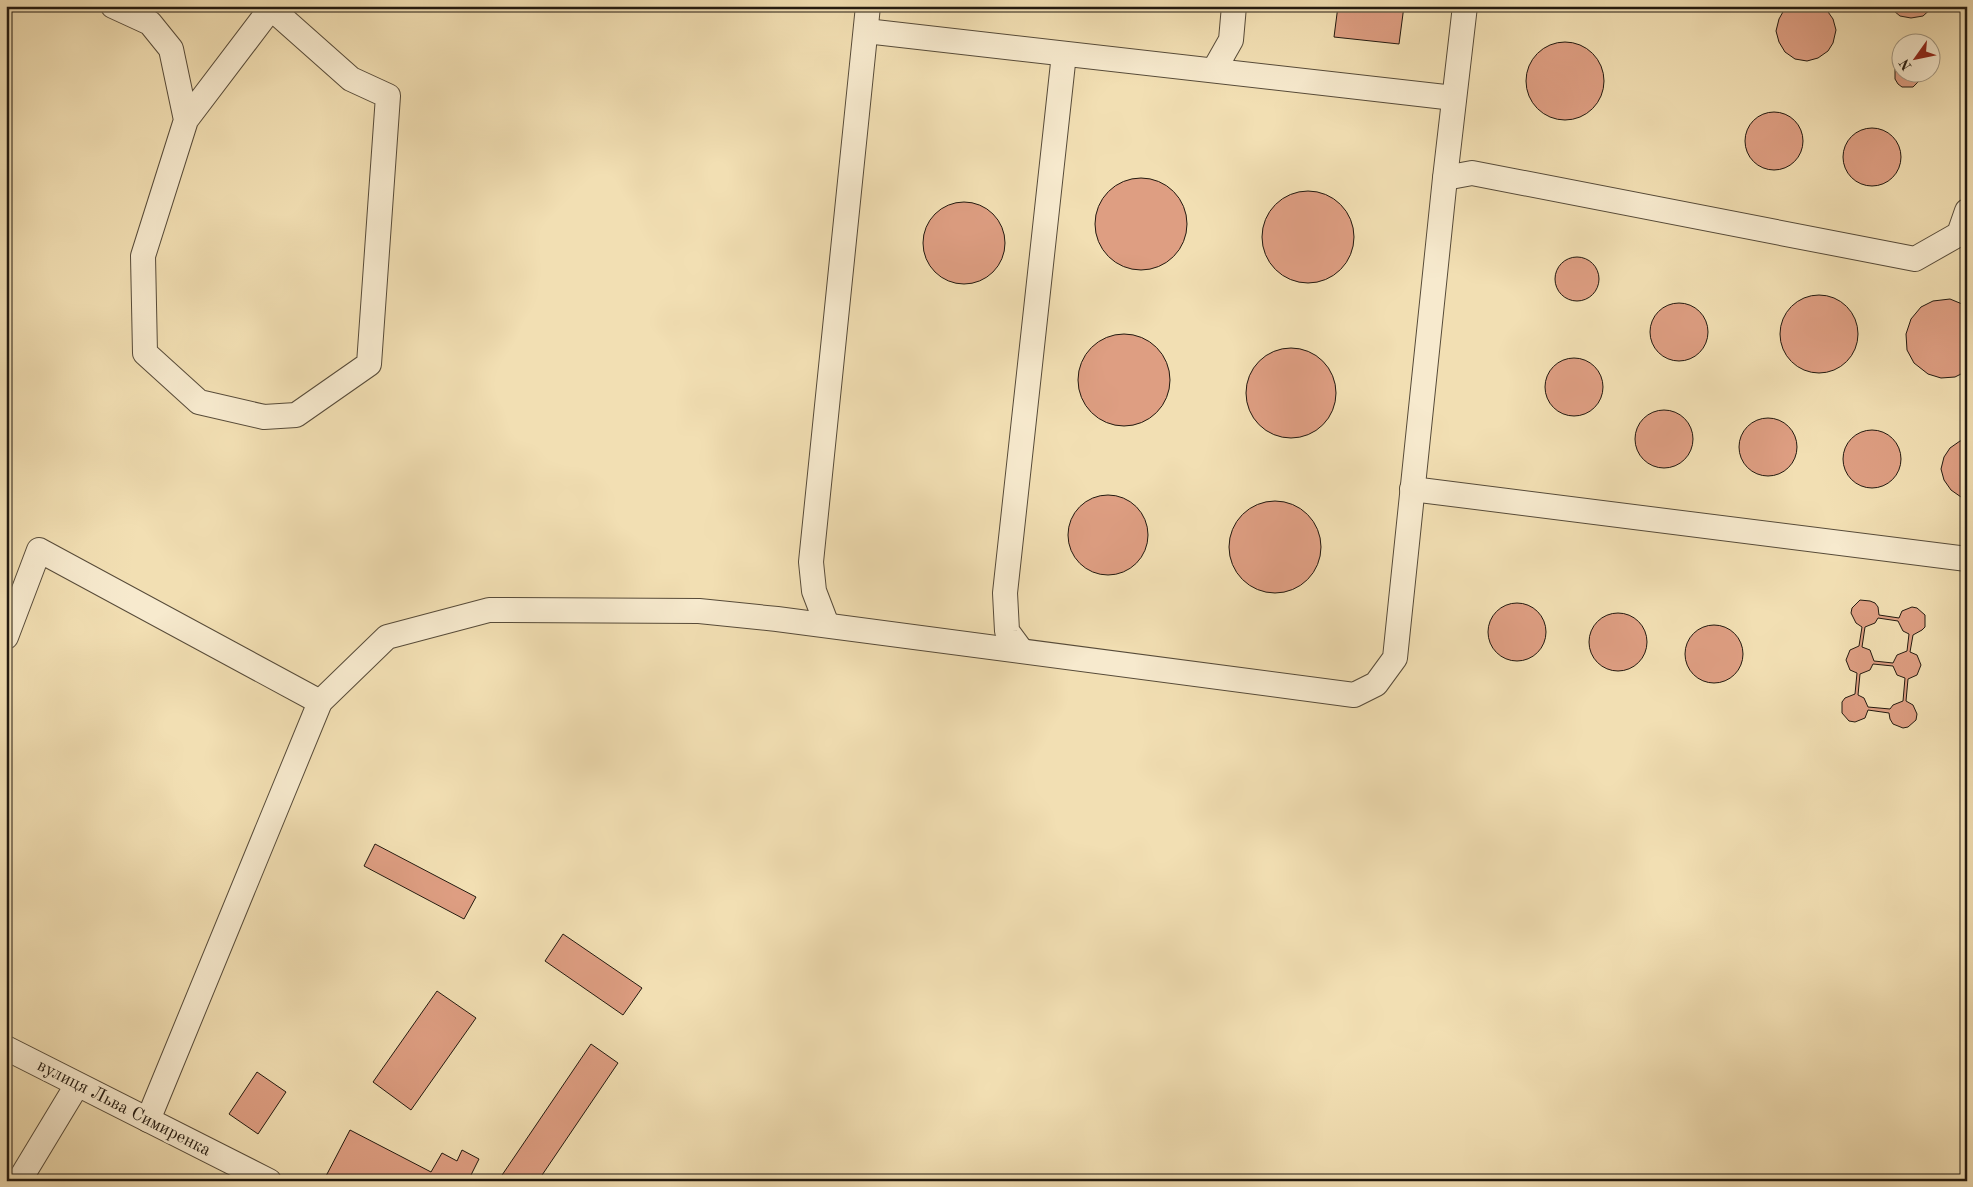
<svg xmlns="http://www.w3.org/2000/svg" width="1973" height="1187" viewBox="0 0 1973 1187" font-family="'Old Standard TT',serif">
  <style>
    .building { fill: #de9e82; stroke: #231a10; fill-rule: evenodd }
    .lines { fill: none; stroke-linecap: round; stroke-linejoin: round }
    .minor-casing { stroke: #574b39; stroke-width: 26 }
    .minor { stroke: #f7eace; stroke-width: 24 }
    .labels { text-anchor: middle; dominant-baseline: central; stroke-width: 5; stroke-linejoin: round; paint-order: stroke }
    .street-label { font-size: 18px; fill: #231a10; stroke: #f7eace }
  </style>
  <rect width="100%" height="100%" fill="#f2dfb3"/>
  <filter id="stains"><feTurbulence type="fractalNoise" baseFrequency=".004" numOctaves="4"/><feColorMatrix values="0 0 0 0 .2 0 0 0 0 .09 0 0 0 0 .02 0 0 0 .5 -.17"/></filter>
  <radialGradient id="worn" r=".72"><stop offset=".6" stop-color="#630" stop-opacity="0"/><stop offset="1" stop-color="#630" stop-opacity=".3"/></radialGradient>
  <g class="building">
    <polygon points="1338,6 1404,6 1399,44 1334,37"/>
    <polygon points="1790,6 1822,6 1826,9 1833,19 1836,30 1833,43 1828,51 1818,58 1807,61 1795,59 1785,52 1779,42 1776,31 1779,19 1784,10"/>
    <polygon points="1888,6 1934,6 1923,16 1911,18 1900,16"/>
    <circle cx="1565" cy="81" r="39"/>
    <polygon points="1900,63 1900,72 1921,72 1920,80 1913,87 1902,87 1898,84 1895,79 1895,69"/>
    <circle cx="1774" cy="141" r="29"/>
    <circle cx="1872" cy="157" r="29"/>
    <circle cx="1141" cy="224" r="46"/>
    <circle cx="1308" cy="237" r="46"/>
    <circle cx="964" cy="243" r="41"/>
    <circle cx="1577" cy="279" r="22"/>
    <circle cx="1819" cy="334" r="39"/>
    <polygon points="1950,299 1967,306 1967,371 1955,377 1941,378 1928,374 1914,363 1907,350 1906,334 1911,319 1921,307 1933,301"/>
    <circle cx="1679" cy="332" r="29"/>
    <circle cx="1124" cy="380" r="46"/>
    <circle cx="1291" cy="393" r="45"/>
    <circle cx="1574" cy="387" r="29"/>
    <circle cx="1664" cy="439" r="29"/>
    <circle cx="1768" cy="447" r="29"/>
    <circle cx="1872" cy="459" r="29"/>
    <polygon points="1967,440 1967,498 1961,497 1951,490 1944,480 1941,469 1944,457 1950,448 1960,441"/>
    <circle cx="1108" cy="535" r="40"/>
    <circle cx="1275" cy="547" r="46"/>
    <path d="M1860,600L1870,601L1875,603L1878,607L1879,615L1899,618L1902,611L1912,607L1917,608L1925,615V627L1922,630L1913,635L1910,652L1917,655L1921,665L1917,675L1908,679L1906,701L1913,705L1917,714L1916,720L1908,727L1903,728L1893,724L1890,719L1889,713L1868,710L1865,718L1855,722L1849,721L1842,713V702L1845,698L1855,694L1857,673L1850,670L1846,660L1850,650L1859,646L1862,627L1856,623L1851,613L1852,608ZM1878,618L1898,621L1903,631L1909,634L1907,651L1897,655L1893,663L1874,661L1870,650L1862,647L1865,627L1875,623ZM1873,664L1893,666L1897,675L1905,678L1903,701L1893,705L1890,709L1868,707L1864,698L1858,695L1860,674L1870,670Z"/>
    <circle cx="1517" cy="632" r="29"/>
    <circle cx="1618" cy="642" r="29"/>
    <circle cx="1714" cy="654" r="29"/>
    <polygon points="375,844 476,897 464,919 364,866"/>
    <polygon points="563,934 642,988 623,1015 545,961"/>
    <polygon points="437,991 476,1018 411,1110 373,1082"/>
    <polygon points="591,1044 618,1063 538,1181 498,1181"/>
    <polygon points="257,1072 286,1092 258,1134 229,1114"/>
    <polygon points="350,1130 431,1172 442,1153 457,1161 462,1150 479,1159 468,1181 334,1181 326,1176"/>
  </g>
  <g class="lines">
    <defs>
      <g id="minor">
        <polyline points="113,6 150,23 171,49 186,120 143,256 145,353 199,402 264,417 296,415 369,364 388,96 351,79 271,8 186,120"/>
        <polyline points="866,31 1454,98"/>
        <polyline points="1214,70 1231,40 1234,6"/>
        <polyline points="1445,178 1472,173 1915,259 1959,234 1967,211"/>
        <polyline points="1412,489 1967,559"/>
        <polyline points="827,625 814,591 811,562 868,6"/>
        <polyline points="6,637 39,550 320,702"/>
        <polyline points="1021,650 1007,631 1005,593 1064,54"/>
        <polyline points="6,1048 269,1181"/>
        <polyline points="148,1120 320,702 387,637 489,610 699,611 777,619 1354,695 1376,684 1395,658 1445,178 1465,6"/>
        <polyline points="19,1181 77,1085"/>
      </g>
    </defs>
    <use href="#minor" class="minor-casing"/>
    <use href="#minor" class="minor"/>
  </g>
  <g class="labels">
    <g class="street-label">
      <text transform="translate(124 1108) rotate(27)">вулиця Льва Симиренка</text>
    </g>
  </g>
  <rect width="1973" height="1187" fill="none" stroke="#f2dfb3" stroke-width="25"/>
  <rect x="8" y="8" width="1958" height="1172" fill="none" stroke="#231a10" stroke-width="2.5"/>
  <rect x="12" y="12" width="1948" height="1162" fill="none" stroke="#231a10"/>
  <g transform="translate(1916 58) rotate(237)"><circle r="24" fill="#f7eace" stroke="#a29782"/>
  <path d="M0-4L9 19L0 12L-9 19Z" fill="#8f2418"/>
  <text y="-8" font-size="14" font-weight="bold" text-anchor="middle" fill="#231a10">N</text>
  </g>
  <rect width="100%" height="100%" filter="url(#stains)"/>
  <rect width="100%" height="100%" fill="url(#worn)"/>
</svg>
